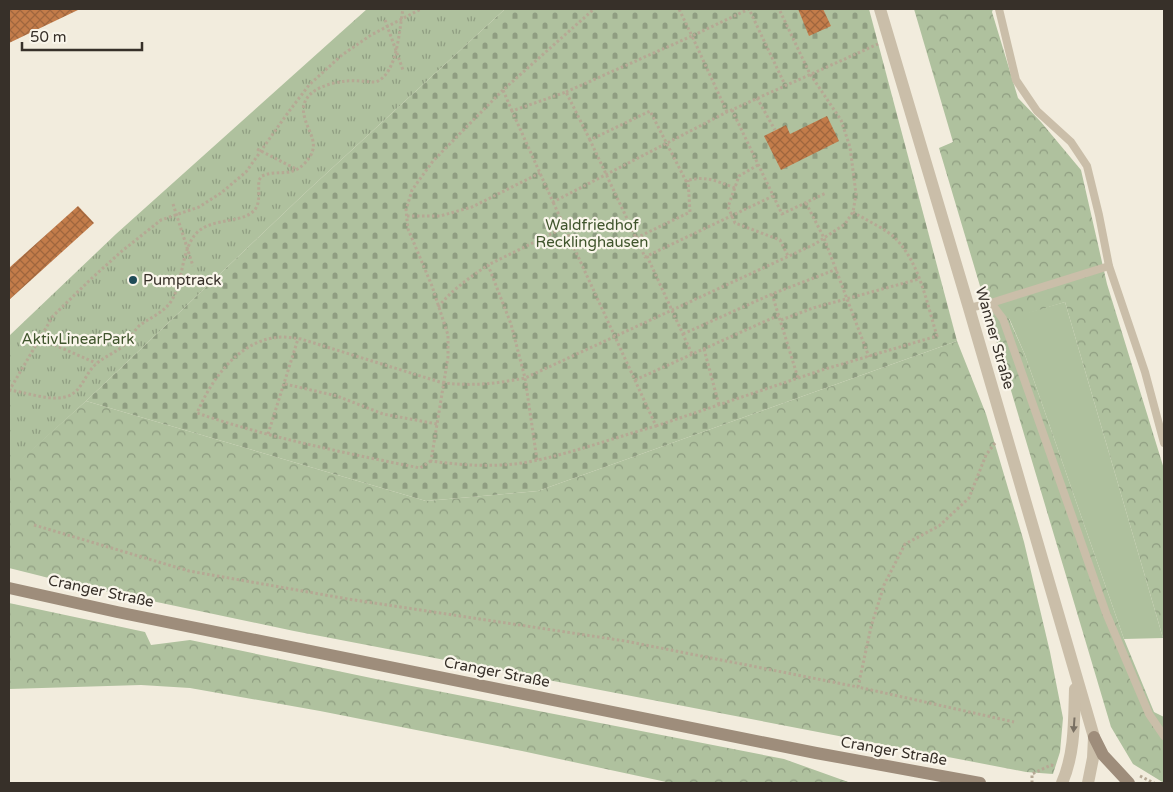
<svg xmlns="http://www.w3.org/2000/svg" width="1173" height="792" viewBox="0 0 1173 792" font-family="'Varela Round',sans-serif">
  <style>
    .grass { fill: #afc19e }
    .forest { fill: url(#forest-crowns) }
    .cemetery { fill: url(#cemetery-stones) }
    .park { fill: url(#park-tufts) }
    .building { fill: url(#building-cross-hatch) }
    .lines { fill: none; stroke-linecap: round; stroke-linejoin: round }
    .path { stroke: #b6a894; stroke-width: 3; stroke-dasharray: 2.5 2.5; stroke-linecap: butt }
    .service { stroke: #cabea9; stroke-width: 8 }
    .tertiary { stroke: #cabea9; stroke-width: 12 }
    .secondary { stroke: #9e8d7b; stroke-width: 12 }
    .oneway { fill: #797063 }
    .poi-dot { fill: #1f4b58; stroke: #f9f5ea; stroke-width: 2 }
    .labels { text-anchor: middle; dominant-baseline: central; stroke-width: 4.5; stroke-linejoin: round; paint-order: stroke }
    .park-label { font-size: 15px; fill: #40552d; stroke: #f9f5ea }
    .poi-label { font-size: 15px; fill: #373029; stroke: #f9f5ea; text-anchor: start }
    .street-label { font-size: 15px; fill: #373029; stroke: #f9f5ea }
  </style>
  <defs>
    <pattern id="forest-crowns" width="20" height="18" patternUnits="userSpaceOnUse" patternTransform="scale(1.25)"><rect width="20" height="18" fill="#afc19e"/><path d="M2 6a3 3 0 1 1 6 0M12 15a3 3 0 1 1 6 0" fill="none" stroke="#8f9d81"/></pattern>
    <pattern id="cemetery-stones" width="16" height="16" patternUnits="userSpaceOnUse" patternTransform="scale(1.25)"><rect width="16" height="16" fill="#afc19e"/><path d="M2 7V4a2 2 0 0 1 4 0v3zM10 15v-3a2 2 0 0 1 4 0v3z" fill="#8f9d81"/></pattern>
    <pattern id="park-tufts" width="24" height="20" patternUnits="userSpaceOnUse" patternTransform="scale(1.25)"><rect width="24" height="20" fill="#afc19e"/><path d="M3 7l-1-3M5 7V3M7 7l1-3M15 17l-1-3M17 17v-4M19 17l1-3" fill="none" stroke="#8f9d81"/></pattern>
    <pattern id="building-cross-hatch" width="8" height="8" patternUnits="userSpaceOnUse" patternTransform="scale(1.25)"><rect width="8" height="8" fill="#c37c4a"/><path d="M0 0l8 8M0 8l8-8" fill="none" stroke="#9f663e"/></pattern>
  </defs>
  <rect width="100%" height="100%" fill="#f2ecdd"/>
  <polygon class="grass" points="1065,302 1163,638 1124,639 1025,355 1009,318"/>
  <g class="forest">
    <polygon points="914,9 993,9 992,12 1018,98 1041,122 1081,170 1107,284 1164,469 1164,638 1163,638 1065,302 1009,319 1025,355 1124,639 1154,712 1164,717 1164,783 1133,764 1111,727 939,148 953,142"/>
    <polygon points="957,341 986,414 1024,542 1050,652 1063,718 1060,752 1053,774 1026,772 294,631 81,586 9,568 9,470 86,401 426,501 538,491"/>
    <polygon points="9,603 145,632 151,645 190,640 376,679 784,759 851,783 671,783 522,751 320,711 190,688 141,685 9,689"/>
  </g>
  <polygon class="cemetery" points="505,9 869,9 957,341 538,491 426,501 86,401 304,194"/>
  <polygon class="park" points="367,9 505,9 304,194 86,401 9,471 9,336 116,234"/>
  <g class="building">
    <polygon points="9,9 80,9 9,43"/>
    <polygon points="798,9 823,9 831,26 809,36"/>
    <polygon points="827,116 839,141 781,170 764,136 786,125 790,134"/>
    <polygon points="78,206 94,223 9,300 9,268"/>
  </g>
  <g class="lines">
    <g class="path">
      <polyline points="385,20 403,70"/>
      <path d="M503,90L433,161L412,190L406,210L408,229L432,286L448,335V357L431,461C467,466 503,468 538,460C578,451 617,437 656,426L553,202"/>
      <polyline points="566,92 692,36 679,9"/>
      <polyline points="757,98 775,130"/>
      <polyline points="732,110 782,214 826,193"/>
      <polyline points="512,111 503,90 594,9"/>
      <polyline points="727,112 692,36 749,9 785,85"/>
      <polyline points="590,140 566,92 512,111 553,202 727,112 878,44"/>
      <polyline points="257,149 296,169"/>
      <polyline points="758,165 739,176 728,207 735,223 780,240 788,256"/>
      <path d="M735,188C716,181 706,175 686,181L650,111L590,140L645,257L773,196"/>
      <polyline points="806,203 824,238 869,357"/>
      <polyline points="173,204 193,266"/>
      <polyline points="407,216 440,216 472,207 540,173"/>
      <polyline points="636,238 690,212 688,180"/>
      <polyline points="647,256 692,354"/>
      <polyline points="772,294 798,378"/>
      <path d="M438,307C453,289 469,278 488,265"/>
      <polyline points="781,320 813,308 919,279"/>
      <polyline points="683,334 772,294 837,269"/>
      <polyline points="36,337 96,363"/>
      <polyline points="704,349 719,405"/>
      <polyline points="635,380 779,315"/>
      <polyline points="285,384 337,396 383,414 437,424"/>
      <path d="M9,390C26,392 47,401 65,397C82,393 84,375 95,365C103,357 115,353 123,346C130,341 133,331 140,325C150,318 162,313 170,303C184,282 180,256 194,236C209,215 248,226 257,206C260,199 258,188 259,180L262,176C277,169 290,178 304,164C323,145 308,134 304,115C299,91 328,83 346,81C356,80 366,82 376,82C398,73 399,30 403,9"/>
      <polyline points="9,391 53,316 92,278 122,251 161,220 199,207 221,193 246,172 287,114 309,85 342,55 371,35 421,9"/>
      <path d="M656,426L822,370L937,336C927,304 920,264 896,239C888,230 864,219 853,212"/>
      <polyline points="268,434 298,339"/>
      <polyline points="995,443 986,455 969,498 939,526 905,544 884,585 871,627 858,687 1014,722"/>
      <polyline points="537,460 525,378 511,324 488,265 565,227"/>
      <path d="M431,461L420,468C345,453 270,438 197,413C212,378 240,339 281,337C288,337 294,338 301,339L443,383C475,386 494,384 525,378L815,244L845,224L853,212L856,194L850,147L841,120L810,74L779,9"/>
      <polyline points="34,525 189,571 348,599 625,641 858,687"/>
      <polyline points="1140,776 1154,783"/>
      <polyline points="1032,783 1032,774 1051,765 1054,766"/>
    </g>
    <g class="service">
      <polyline points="999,9 1016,80 1037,111 1071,142 1087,166 1099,215 1109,266 1145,372 1164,443"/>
      <polyline points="991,303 1109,266"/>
      <polyline points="969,308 991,303 1003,319 1106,613 1149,714 1164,736"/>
    </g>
    <g class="tertiary">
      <polyline points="880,9 969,308 1094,737 1093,758 1088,783"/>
      <path d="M1062,783C1075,753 1074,721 1075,689"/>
    </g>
    <g class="secondary">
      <polyline points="9,588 117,612 816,753 980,783"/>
      <polyline points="1094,737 1103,755 1129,783"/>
    </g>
  </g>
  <defs><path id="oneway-solid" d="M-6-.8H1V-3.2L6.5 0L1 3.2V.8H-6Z" transform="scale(1.25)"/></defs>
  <use class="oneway" href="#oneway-solid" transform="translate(1074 725) rotate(94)"/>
  <circle class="poi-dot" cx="133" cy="280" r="5"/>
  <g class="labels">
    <g class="park-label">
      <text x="592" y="225">Waldfriedhof<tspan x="592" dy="17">Recklinghausen</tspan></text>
      <text x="78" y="339">AktivLinearPark</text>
    </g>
    <g class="poi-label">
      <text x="143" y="280">Pumptrack</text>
    </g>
    <g class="street-label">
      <text transform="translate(995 338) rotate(74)">Wanner Straße</text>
      <text transform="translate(101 591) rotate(12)">Cranger Straße</text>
      <text transform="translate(497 672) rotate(11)">Cranger Straße</text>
      <text transform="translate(894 751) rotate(10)">Cranger Straße</text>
    </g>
  </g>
  <rect width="1173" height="792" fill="none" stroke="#373029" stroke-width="20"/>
  <path d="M22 42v8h120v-8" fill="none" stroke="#373029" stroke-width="2.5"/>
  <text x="30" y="42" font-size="15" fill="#373029" stroke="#f9f5ea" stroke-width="4" paint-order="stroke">50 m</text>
</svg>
